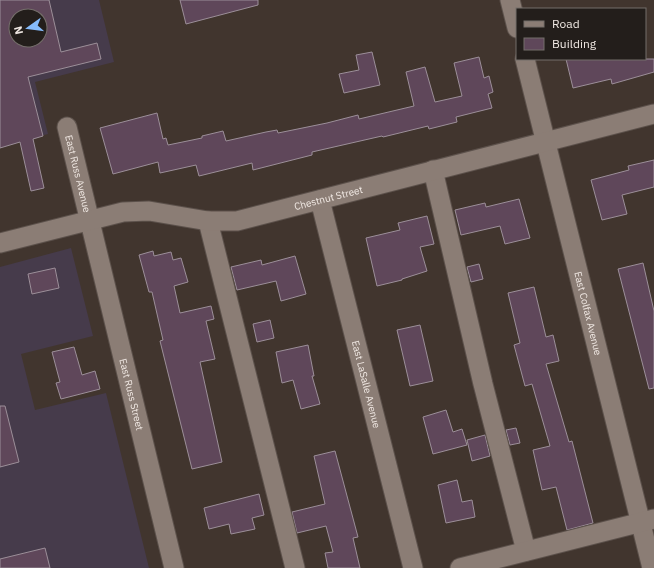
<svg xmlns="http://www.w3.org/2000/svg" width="654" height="568" viewBox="0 0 654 568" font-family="'IBM Plex Sans',sans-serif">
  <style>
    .commercial { fill: #463b4b; fill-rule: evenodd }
    .building { fill: #5f475a; stroke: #9c8f99; fill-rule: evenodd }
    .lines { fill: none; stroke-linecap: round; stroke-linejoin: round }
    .minor-casing { stroke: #5c514b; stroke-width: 21 }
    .minor { stroke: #8b7d75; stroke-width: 19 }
    .labels { text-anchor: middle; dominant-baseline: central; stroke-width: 3; stroke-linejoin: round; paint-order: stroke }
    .street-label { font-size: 10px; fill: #f0e8e3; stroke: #231e1b }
  </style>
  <rect width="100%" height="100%" fill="#41352e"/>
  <g class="commercial">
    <path d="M0,0H99L114,62L35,82L48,134L0,146ZM16,16H40V40H16Z"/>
    <polygon points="71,248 93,336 21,354 35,410 106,393 149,568 0,568 0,267"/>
  </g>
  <g class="building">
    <path d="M0,0H49L61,52L97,43L101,59L28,77L43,136L33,139L44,188L31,191L20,142L0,148ZM16,16H40V40H16Z"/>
    <polygon points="180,0 258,0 258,5 186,24"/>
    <polygon points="372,52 380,85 344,93 339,74 359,70 356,55"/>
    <polygon points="479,57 484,78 489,76 493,92 488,94 492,108 456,117 457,122 429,129 428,126 383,137 382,136 312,152 312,155 253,170 252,163 199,176 196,165 160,173 158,162 113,174 100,128 157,113 163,139 166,138 168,145 202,138 202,136 223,131 226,141 266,132 277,130 278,133 327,123 358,115 359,119 414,106 406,72 425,67 435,102 462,96 454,63"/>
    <polygon points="566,59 654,59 654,72 612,84 611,79 573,88"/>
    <polygon points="654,160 654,187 622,195 627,214 602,220 591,180 629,170 628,166"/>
    <polygon points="519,199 530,238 505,244 500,226 461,235 455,210 485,203 486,207"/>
    <polygon points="427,216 434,244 420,247 427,271 402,279 402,280 377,286 366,238 400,230 398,223"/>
    <polygon points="153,251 154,256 171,252 173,260 181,258 188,282 174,286 180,313 211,306 214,319 206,321 215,359 200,362 222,462 192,469 160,341 163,340 152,292 149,292 139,255"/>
    <polygon points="295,256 306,294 281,301 276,281 237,290 231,267 261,260 262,265"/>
    <polygon points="643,263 654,311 654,388 649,389 618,269"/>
    <polygon points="479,264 483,279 471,282 467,267"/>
    <polygon points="55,268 59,288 32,294 28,274"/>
    <polygon points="534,287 546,337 553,335 559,361 546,364 569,442 572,441 593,523 567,530 556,487 542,490 533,450 550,446 532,384 525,386 514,345 520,343 508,293"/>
    <polygon points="270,320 274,338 257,342 253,324"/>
    <polygon points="420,325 433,381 410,386 397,330"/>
    <polygon points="308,345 314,376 312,376 320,404 301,409 293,380 282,383 276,352"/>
    <polygon points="74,347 82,375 95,371 100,389 61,399 56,383 60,382 52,352"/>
    <polygon points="0,406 5,406 19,462 0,467"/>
    <polygon points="446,410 453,432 462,429 467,445 433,454 423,417"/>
    <polygon points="516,428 520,443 510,445 506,430"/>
    <polygon points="485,435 490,456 472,461 467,440"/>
    <polygon points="335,451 358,537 353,538 360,568 328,568 325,553 333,552 326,526 297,533 292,512 325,504 314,456"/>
    <polygon points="457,480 462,502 472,500 475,517 446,523 438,485"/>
    <polygon points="259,494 264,515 252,518 255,529 231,534 229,524 209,529 204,508"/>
    <polygon points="45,548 50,568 0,568 0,559"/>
  </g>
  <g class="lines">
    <defs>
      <g id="minor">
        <polyline points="510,0 517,28"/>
        <path id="s1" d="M525,59L652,568"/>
        <path id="s2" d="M67,127L174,568"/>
        <polyline points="433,170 483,384 526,551"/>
        <path id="s3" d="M320,200L413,568"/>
        <polyline points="208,221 295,568"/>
        <path id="s4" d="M0,243L123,212L149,211L208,221H237L654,114"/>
        <polyline points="460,568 654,519"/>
      </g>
    </defs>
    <use href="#minor" class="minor-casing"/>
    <use href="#minor" class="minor"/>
  </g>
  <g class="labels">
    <g class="street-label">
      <text stroke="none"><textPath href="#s2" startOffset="48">East Russ Avenue</textPath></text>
      <text stroke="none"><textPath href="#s4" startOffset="336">Chestnut Street</textPath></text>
      <text stroke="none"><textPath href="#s1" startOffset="262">East Colfax Avenue</textPath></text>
      <text stroke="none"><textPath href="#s3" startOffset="190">East LaSalle Avenue</textPath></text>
      <text stroke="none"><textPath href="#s2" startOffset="275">East Russ Street</textPath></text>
    </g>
  </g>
  <rect x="516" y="8" width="130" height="52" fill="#231e1b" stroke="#756f6b"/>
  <rect x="524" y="21" width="20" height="6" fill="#8b7d75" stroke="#756f6b"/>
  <text x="552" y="28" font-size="12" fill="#f0e8e3">Road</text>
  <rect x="524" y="38" width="20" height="12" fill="#5f475a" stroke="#756f6b"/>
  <text x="552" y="48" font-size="12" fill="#f0e8e3">Building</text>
  <g transform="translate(28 28) rotate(256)"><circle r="19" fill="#231e1b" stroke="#756f6b"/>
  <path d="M0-3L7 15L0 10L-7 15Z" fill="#85bbfb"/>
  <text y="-6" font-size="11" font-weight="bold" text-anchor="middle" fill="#f0e8e3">N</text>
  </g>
</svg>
